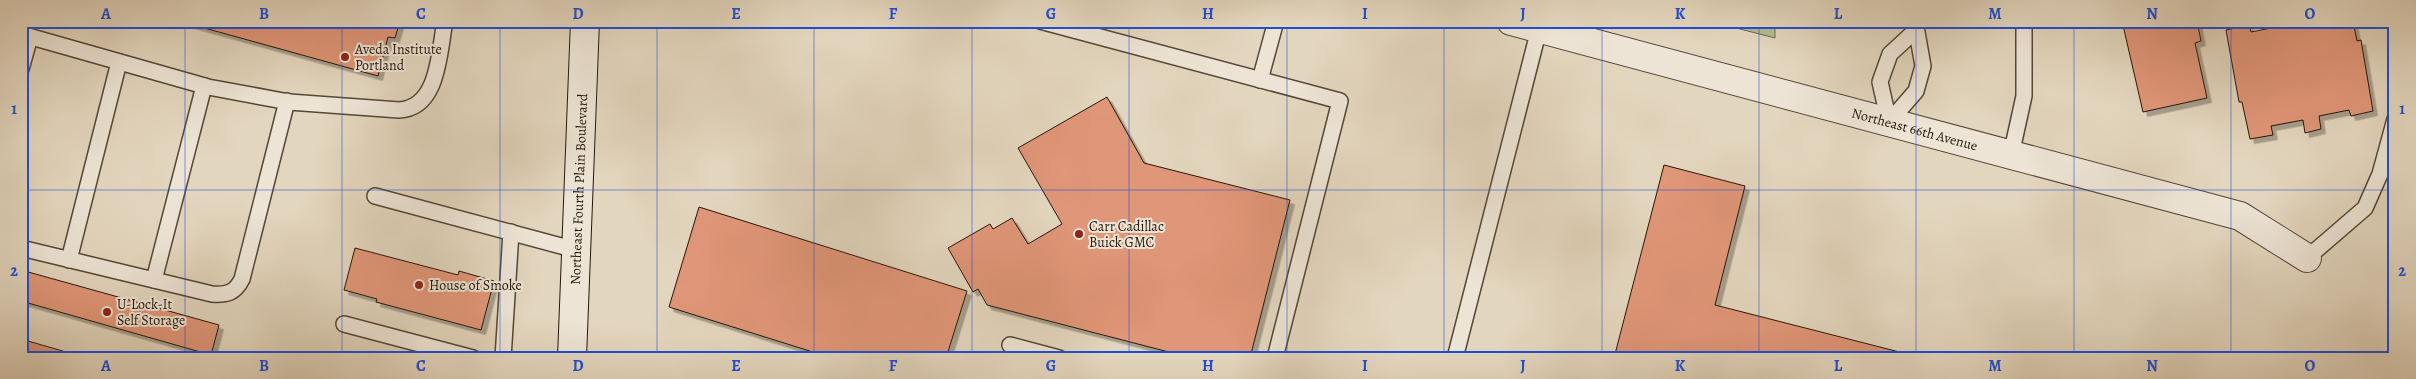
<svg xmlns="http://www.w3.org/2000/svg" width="2416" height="379" viewBox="0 0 2416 379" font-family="Alegreya,serif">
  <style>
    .green { fill: #b0be94; stroke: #6a6a4e }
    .building { fill: #e09678; stroke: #241708; filter: url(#shadow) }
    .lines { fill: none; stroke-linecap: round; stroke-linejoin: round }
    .lane-casing { stroke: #544736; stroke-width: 18 }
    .street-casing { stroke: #544736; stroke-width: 30 }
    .secondary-casing { stroke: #241708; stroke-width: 30 }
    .lane { stroke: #ede4d5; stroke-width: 15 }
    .street { stroke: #ede4d5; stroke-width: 28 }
    .secondary { stroke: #ede4d5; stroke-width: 28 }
    .grid { fill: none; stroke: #1d4ed8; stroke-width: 1; stroke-opacity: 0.55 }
    .poi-dot { fill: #8f2418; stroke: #ede4d5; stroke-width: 2 }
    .labels { text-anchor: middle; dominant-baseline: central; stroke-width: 4; stroke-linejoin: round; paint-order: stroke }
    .poi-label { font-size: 14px; fill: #241708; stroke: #ede4d5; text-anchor: start }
    .street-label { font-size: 14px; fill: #241708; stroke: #ede4d5 }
    .neatline { fill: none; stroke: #1d4ed8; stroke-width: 2 }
    .grid-label { font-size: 16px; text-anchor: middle; font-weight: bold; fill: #1d4ed8 }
  </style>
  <defs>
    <filter id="shadow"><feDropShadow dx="4.5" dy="4.5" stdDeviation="0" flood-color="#0004"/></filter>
  </defs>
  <rect width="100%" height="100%" fill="#e3d6be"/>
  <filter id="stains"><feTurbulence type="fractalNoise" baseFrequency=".004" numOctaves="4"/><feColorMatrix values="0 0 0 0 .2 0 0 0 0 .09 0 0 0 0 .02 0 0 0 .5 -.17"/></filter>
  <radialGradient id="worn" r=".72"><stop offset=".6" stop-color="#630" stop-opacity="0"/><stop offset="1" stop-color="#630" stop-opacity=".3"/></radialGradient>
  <polygon class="green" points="1709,21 1775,21 1775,38"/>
  <g class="building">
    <polygon points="179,21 400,21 395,38 388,37 378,76"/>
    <polygon points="2122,21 2197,21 2201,41 2195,43 2207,98 2143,112"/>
    <polygon points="2280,21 2353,21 2357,41 2361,40 2373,111 2351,116 2349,110 2319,116 2321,129 2305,133 2303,120 2271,126 2273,135 2250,139 2242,102 2239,102 2226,30 2249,25 2251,32 2281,26"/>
    <polygon points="1107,97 1144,163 1290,200 1250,358 1192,358 987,305 978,289 973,292 948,248 990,224 993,229 1012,218 1028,244 1062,224 1018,148"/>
    <polygon points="1664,165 1745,186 1715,305 1923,358 1614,358"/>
    <polygon points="699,207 967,291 946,358 832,358 669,307"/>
    <polygon points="355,248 458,275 459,271 494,281 481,330 376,302 377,299 344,290"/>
    <polygon points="21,270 219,325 211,355 21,301"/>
    <polygon points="21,339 87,358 21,358"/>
  </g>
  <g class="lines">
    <defs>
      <g id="lane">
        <polyline points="1040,21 1340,101 1275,358"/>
        <path d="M21,34L208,87L289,102L399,110C439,108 439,52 445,21"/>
        <polyline points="21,69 30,37"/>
        <polyline points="1260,80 1276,21"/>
        <polyline points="1889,122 1916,91 1923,66 1915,21"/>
        <polyline points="1889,122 1880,82 1890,54 1915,31"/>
        <polyline points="2011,155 2024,96 2024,21"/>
        <polyline points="375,196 576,250"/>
        <path d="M21,248L212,294C227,295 235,293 242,279L287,101"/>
        <polyline points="2307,258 2365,208 2380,174 2395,119"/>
        <polyline points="69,260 119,62"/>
        <polyline points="154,280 204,86"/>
        <polyline points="344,324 473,358"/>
        <polyline points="1010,345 1059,358"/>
        <polyline points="503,358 511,232"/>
        <polyline points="1455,358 1539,29"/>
      </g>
      <g id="street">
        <path id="s1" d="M1511,21L2240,216L2307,258"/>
      </g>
      <g id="secondary">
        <path id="s2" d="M572,358L585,21"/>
      </g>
    </defs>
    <use href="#lane" class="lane-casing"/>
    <use href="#street" class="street-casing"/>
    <use href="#secondary" class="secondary-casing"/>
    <use href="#lane" class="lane"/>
    <use href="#street" class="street"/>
    <use href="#secondary" class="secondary"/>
  </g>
  <path class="grid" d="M185,21V358M342,21V358M500,21V358M657,21V358M814,21V358M972,21V358M1129,21V358M1287,21V358M1444,21V358M1602,21V358M1759,21V358M1916,21V358M2074,21V358M2231,21V358M21,190H2395"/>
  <g class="poi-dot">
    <circle cx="345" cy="57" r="5"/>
    <circle cx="1079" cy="234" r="5"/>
    <circle cx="419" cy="285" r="5"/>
    <circle cx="107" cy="312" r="5"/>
  </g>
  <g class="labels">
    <g class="poi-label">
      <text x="355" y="49">Aveda Institute<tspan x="355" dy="16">Portland</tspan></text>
      <text x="1089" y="226">Carr Cadillac<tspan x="1089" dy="16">Buick GMC</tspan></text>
      <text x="429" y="285">House of Smoke</text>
      <text x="117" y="304">U-Lock-It<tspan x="117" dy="16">Self Storage</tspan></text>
    </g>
    <g class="street-label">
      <text stroke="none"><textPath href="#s1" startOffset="418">Northeast 66th Avenue</textPath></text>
      <text stroke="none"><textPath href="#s2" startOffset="169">Northeast Fourth Plain Boulevard</textPath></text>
    </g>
  </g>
  <rect width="2416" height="379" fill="none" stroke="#e3d6be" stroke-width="55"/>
  <rect x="28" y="28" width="2360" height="324" class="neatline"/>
  <g class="grid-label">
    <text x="106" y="19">A</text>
    <text x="264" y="19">B</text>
    <text x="421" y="19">C</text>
    <text x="578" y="19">D</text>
    <text x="736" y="19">E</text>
    <text x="893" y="19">F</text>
    <text x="1051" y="19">G</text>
    <text x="1208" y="19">H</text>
    <text x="1365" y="19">I</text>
    <text x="1523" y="19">J</text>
    <text x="1680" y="19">K</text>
    <text x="1838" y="19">L</text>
    <text x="1995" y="19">M</text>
    <text x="2152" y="19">N</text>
    <text x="2310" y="19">O</text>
    <text x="14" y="114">1</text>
    <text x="2402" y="114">1</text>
    <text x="14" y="276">2</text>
    <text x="2402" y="276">2</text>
    <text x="106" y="371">A</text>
    <text x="264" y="371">B</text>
    <text x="421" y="371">C</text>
    <text x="578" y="371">D</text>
    <text x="736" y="371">E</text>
    <text x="893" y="371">F</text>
    <text x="1051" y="371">G</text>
    <text x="1208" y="371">H</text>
    <text x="1365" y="371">I</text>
    <text x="1523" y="371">J</text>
    <text x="1680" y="371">K</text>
    <text x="1838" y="371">L</text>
    <text x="1995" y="371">M</text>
    <text x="2152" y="371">N</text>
    <text x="2310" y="371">O</text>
  </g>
  <rect width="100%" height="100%" filter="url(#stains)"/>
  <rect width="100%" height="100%" fill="url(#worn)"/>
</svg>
